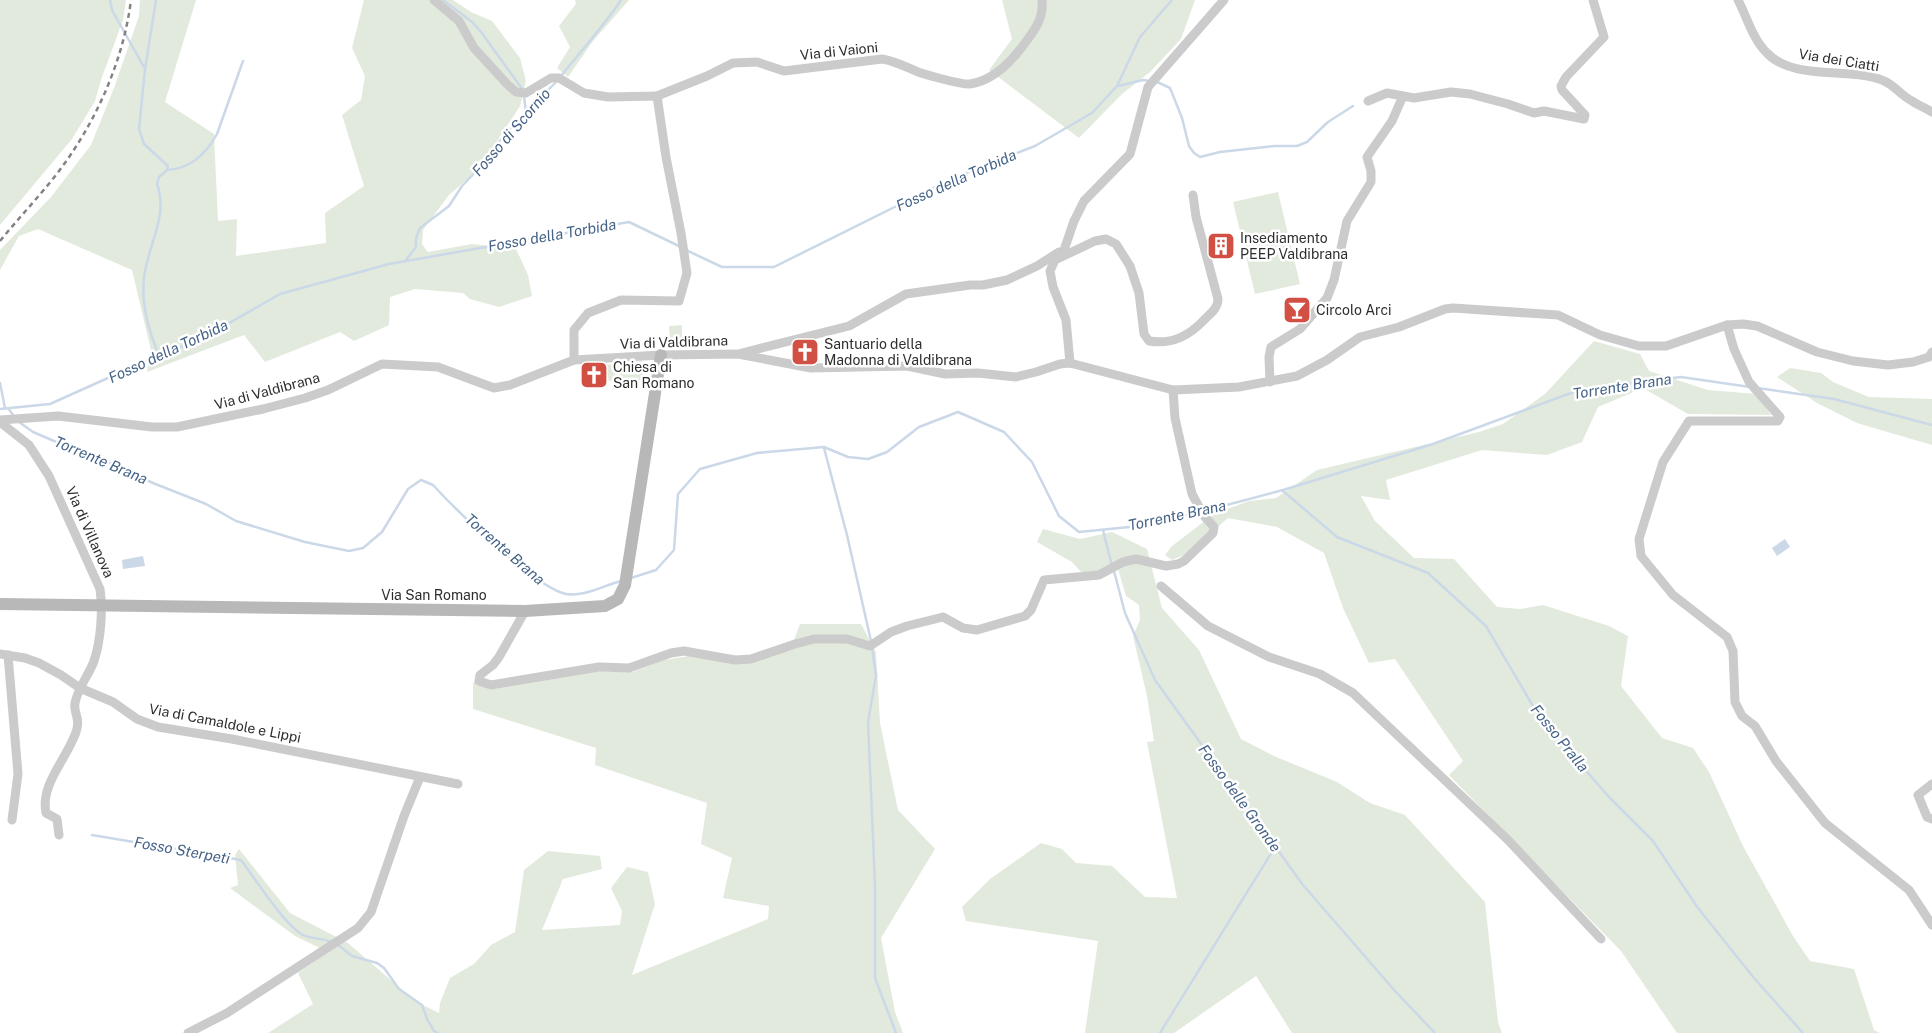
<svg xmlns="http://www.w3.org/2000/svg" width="1932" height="1033" viewBox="0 0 1932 1033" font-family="'Public Sans',sans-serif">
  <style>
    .green { fill: #e2eadd }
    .water { fill: #cbd8e8 }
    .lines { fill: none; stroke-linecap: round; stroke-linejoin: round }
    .stream { stroke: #cbd8e8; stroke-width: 2.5 }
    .street { stroke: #cbcbcb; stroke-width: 9 }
    .secondary { stroke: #b8b8b8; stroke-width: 12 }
    .rail { stroke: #838383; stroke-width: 2.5; stroke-dasharray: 5 4; stroke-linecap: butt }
    .labels { text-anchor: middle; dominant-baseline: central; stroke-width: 5; stroke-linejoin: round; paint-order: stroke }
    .street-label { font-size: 14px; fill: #2e2e2e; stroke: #fff }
    .poi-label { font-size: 14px; fill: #2e2e2e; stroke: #fff; text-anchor: start }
    .water-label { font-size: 15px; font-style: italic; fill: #456387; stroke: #fff }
  </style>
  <rect width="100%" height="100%" fill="#fff"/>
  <g class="green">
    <polygon points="0,0 126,0 123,20 101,80 95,101 72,139 0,225"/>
    <polygon points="140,0 196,0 165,102 214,134 218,221 237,219 236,256 326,243 325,213 364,186 342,115 361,100 365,76 352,48 364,0 453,0 471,12 492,21 520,58 526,81 520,106 479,169 449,195 423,230 422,244 428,252 472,244 516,249 528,275 532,296 499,307 470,299 463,293 415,289 390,297 389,325 354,341 340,332 265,362 244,335 147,372 151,350 132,270 38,229 19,236 0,270 0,250 51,197 91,145 114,88 139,16"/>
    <polygon points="575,0 629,0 593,41 568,77 557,68 570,47 559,26 576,4"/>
    <polygon points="1002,0 1195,0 1181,39 1150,72 1122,94 1079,138 989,70 1012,39"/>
    <polygon points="1278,192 1300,284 1255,294 1233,202"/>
    <polygon points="682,325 682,348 670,348 669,326"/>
    <polygon points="1594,341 1640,354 1649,371 1708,390 1757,394 1771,415 1688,414 1643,388 1598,407 1582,442 1547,455 1482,450 1386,480 1390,500 1361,496 1375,521 1414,558 1454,559 1497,607 1520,609 1543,605 1609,626 1628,636 1621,686 1662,738 1693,748 1709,772 1743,846 1793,936 1810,961 1854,969 1874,1030 1880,1033 1677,1033 1621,951 1449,775 1463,761 1395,659 1369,663 1343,608 1324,553 1277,527 1228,518 1187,554 1172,560 1165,555 1172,546 1214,514 1249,501 1276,498 1317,470 1479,432 1503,424 1545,394"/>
    <polygon points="642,361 643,380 609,381 607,374 604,374 602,365"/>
    <polygon points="1790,368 1821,373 1833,382 1869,397 1932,399 1932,445 1857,423 1817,403 1777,377"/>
    <polygon points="1043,529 1080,539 1112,532 1147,549 1162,608 1199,650 1241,739 1274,756 1337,782 1370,803 1405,815 1485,902 1498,1022 1502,1033 1292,1033 1256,976 1174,1033 1085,1033 1098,941 966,921 962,907 990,879 1041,843 1062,849 1076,863 1112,866 1145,897 1177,898 1147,742 1154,741 1147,696 1133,636 1140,620 1139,605 1126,596 1118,569 1082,573 1072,562 1037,542"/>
    <polygon points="800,624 861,624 876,652 880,723 898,810 935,849 881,938 895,1012 903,1033 268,1033 313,1004 298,973 328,952 295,936 230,888 238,885 235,855 239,849 290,913 348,943 415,1001 439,1013 440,1003 450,978 474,964 491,945 515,932 524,870 548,851 600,856 602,869 563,879 542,930 620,925 622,911 611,888 627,867 648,872 655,904 632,975 768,919 769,906 723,898 732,858 701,844 707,803 595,765 596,748 473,709 473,682 495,689 594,672 633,672 664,660 689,656 748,662 794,640"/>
  </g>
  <g class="water">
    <polygon points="1785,539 1790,547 1777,556 1772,548"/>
    <polygon points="143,556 145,566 123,569 122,560"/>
  </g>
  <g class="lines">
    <g class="stream">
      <polyline points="110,0 112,10 145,69"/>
      <polyline points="156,0 145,69 139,129 144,144 168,166 167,170"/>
      <polyline points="443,0 472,22 481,32 523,90"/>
      <path d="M561,76C580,52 604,26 621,0"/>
      <polyline points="1155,81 1170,88 1182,118 1189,146 1194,153 1200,157 1220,152 1274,146 1297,146 1307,142 1328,122 1353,106"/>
      <polyline points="1118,86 1143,80 1150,81"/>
      <polyline points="524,96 526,114"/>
      <polyline points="686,250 722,267 774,267 951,179 1035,146 1092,113 1117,86 1140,37 1172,0"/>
      <polyline points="406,260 416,247 416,238 420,228 449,206 462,186 487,160 494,148 508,131 557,81"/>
      <path d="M159,356C149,331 141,305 144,278C147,247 169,216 157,184L159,177L167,170C191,169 206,154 217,134L243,61"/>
      <polyline points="0,383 5,408"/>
      <polyline points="1758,388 1834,399 1932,425"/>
      <polyline points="8,408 13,415"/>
      <polyline points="0,409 50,404 139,364 203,338 280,294 389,264 629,222 681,247"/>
      <path d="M19,422L33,432L54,441L81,450L153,483L206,504L236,521L305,542L349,551L363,548L382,532L408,489L421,480L433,485C455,509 537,589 566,594C584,597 603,586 621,581"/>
      <polyline points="824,448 847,535 871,641"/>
      <polyline points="1283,491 1337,537 1428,573 1486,626 1540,718 1608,796 1653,841 1698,908 1754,978 1803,1033"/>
      <polyline points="1204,511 1283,490 1433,444 1579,390 1681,377 1750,387"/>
      <polyline points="1103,530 1112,566"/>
      <polyline points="1114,571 1125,613 1155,680 1303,885 1395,991 1435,1033"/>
      <polyline points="631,578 656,570 674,550 678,494 700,469 757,453 824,447 848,457 868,459 887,452 919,427 958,412 1004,432 1032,462 1059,516 1079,532 1150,525 1198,512"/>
      <polyline points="872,647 876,676 868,722 875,885 875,978 896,1033"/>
      <path d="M92,835L241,860C256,880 282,921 301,934C309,939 323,938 332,942"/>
      <polyline points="337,944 352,956 377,963 384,968 399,989 422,1005 427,1019 434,1031 438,1033"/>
      <polyline points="1160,1033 1275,847"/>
    </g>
    <g class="street">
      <polyline points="434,0 459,21 474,48 507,84 516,92 526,93 551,78 559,78 584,93 608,97 657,96 666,157 681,233 687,273 679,301 621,300 588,313 574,330 574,360"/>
      <path d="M1738,0C1747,17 1753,40 1767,53C1795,82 1850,66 1884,81C1894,85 1902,96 1912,101C1918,105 1925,108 1932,112"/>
      <path d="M657,96L707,76L733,63L757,62L784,71L882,59C895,61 906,67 918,72C927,75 962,85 970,84C992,81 1009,64 1022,47C1033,32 1044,20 1042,0"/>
      <polyline points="1368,101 1387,93 1414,98 1451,92 1470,94 1508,104 1534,113 1544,111 1584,119 1585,115 1562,90 1561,86 1566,77 1604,37 1593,0"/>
      <polyline points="1062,256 1074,221 1084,201 1130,154 1148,87 1224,0"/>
      <polyline points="1727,325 1734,349 1749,382 1780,417 1778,421 1689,421 1663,462 1639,539 1641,556 1673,595 1727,637 1733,651 1735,702 1742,716 1755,726 1776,761 1825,823 1909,890 1932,925"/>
      <polyline points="742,353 849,326 906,294 970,285 983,285 1007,280 1037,266 1059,252"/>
      <path d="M1070,363L1066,320L1053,287L1050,271L1055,260L1095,241L1106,239L1116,244L1130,266L1139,293L1144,334L1149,341C1173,345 1190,335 1205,319C1211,313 1218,308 1218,299L1196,217L1193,195"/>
      <polyline points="1270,382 1269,357 1271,347 1300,329 1327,298 1334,280 1347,221 1371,182 1371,171 1367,157 1392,121 1403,96"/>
      <polyline points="0,420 58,416 152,427 177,427 263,409 305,398 328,390 382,364 438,367 494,388 510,385 574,360 661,355 738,354 811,368 907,366 945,374 978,373 1016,377 1036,372 1060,364 1070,363 1173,390 1239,387 1297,376 1327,360 1360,337 1399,327 1445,309 1453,308 1558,315 1600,335 1639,346 1666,346 1727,325 1743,324 1757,326 1817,352 1853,361 1888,365 1913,362 1929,357 1932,352"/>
      <path d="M0,422L29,445L49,476L100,589C103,610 101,640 94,661C89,675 78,687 75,703C73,713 81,718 76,732C67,759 40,784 46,813L57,819L59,835"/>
      <polyline points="1161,586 1208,626 1269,657 1320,674 1353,693 1508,840 1601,939"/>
      <polyline points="525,611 499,657 493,665 480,675 479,681 491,685 599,667 629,668 671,653 684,651 735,660 751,659 795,644 814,639 847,639 870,646 891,632 907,626 943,617 963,628 977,630 1025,616 1031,610 1044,580 1099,575 1123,562 1136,559 1166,566 1178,564 1184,561 1213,533 1214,527 1204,516 1192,494 1175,418 1173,390"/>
      <polyline points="0,654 25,658 39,663 61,675 80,688 113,702 137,719 158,727 232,739 458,784"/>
      <polyline points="8,655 18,774 12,820"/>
      <polyline points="1932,784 1918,795 1927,817 1932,819"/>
      <polyline points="188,1033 227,1013 358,928 371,912 404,816 420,777"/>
    </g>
    <polyline class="secondary" points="0,604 525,611 605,606 618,599 625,585 661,355"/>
    <path class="rail" d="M0,241C17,220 35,201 52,180C93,129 123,64 131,0"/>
  </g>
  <defs>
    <symbol id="building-square" viewBox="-11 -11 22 22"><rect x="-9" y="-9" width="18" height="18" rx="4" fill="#d25043" stroke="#fff"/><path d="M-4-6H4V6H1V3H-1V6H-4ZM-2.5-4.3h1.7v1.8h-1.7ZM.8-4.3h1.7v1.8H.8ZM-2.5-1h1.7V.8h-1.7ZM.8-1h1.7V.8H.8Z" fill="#fff"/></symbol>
    <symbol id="bar-square" viewBox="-11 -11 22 22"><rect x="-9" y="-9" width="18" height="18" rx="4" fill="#d25043" stroke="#fff"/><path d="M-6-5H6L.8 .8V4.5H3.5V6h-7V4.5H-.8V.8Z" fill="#fff"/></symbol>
    <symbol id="church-square" viewBox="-11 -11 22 22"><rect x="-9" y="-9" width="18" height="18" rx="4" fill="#d25043" stroke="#fff"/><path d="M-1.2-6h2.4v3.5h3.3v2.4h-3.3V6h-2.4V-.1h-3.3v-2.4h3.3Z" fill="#fff"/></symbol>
  </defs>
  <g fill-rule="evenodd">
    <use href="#building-square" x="1205" y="230" width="32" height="32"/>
    <use href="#bar-square" x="1281" y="294" width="32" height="32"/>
    <use href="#church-square" x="789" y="336" width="32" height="32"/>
    <use href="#church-square" x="578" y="359" width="32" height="32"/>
  </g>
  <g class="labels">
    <g class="street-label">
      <text transform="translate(839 51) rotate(-6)">Via di Vaioni</text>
      <text transform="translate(1839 60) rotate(9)">Via dei Ciatti</text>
      <text transform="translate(674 342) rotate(-2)">Via di Valdibrana</text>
      <text transform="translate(267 391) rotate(-15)">Via di Valdibrana</text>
      <text transform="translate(90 532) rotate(66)">Via di Villanova</text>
      <text x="434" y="595">Via San Romano</text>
      <text transform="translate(225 723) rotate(11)">Via di Camaldole e Lippi</text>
    </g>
    <g class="poi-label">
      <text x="1240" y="238">Insediamento<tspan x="1240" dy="16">PEEP Valdibrana</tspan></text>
      <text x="1316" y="310">Circolo Arci</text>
      <text x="824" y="344">Santuario della<tspan x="824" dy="16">Madonna di Valdibrana</tspan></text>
      <text x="613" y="367">Chiesa di<tspan x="613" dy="16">San Romano</tspan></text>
    </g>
    <g class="water-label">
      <text transform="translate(511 132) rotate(-49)">Fosso di Scornio</text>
      <text transform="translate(956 180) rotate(-24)">Fosso della Torbida</text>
      <text transform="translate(552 235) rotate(-10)">Fosso della Torbida</text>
      <text transform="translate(168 351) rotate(-25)">Fosso della Torbida</text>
      <text transform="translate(1622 386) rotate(-9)">Torrente Brana</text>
      <text transform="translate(101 460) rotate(23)">Torrente Brana</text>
      <text transform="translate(1177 515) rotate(-12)">Torrente Brana</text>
      <text transform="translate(505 549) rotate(41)">Torrente Brana</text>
      <text transform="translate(1560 738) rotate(51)">Fosso Pralla</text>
      <text transform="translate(1240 798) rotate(54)">Fosso delle Gronde</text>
      <text transform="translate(182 850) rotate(10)">Fosso Sterpeti</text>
    </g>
  </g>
</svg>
